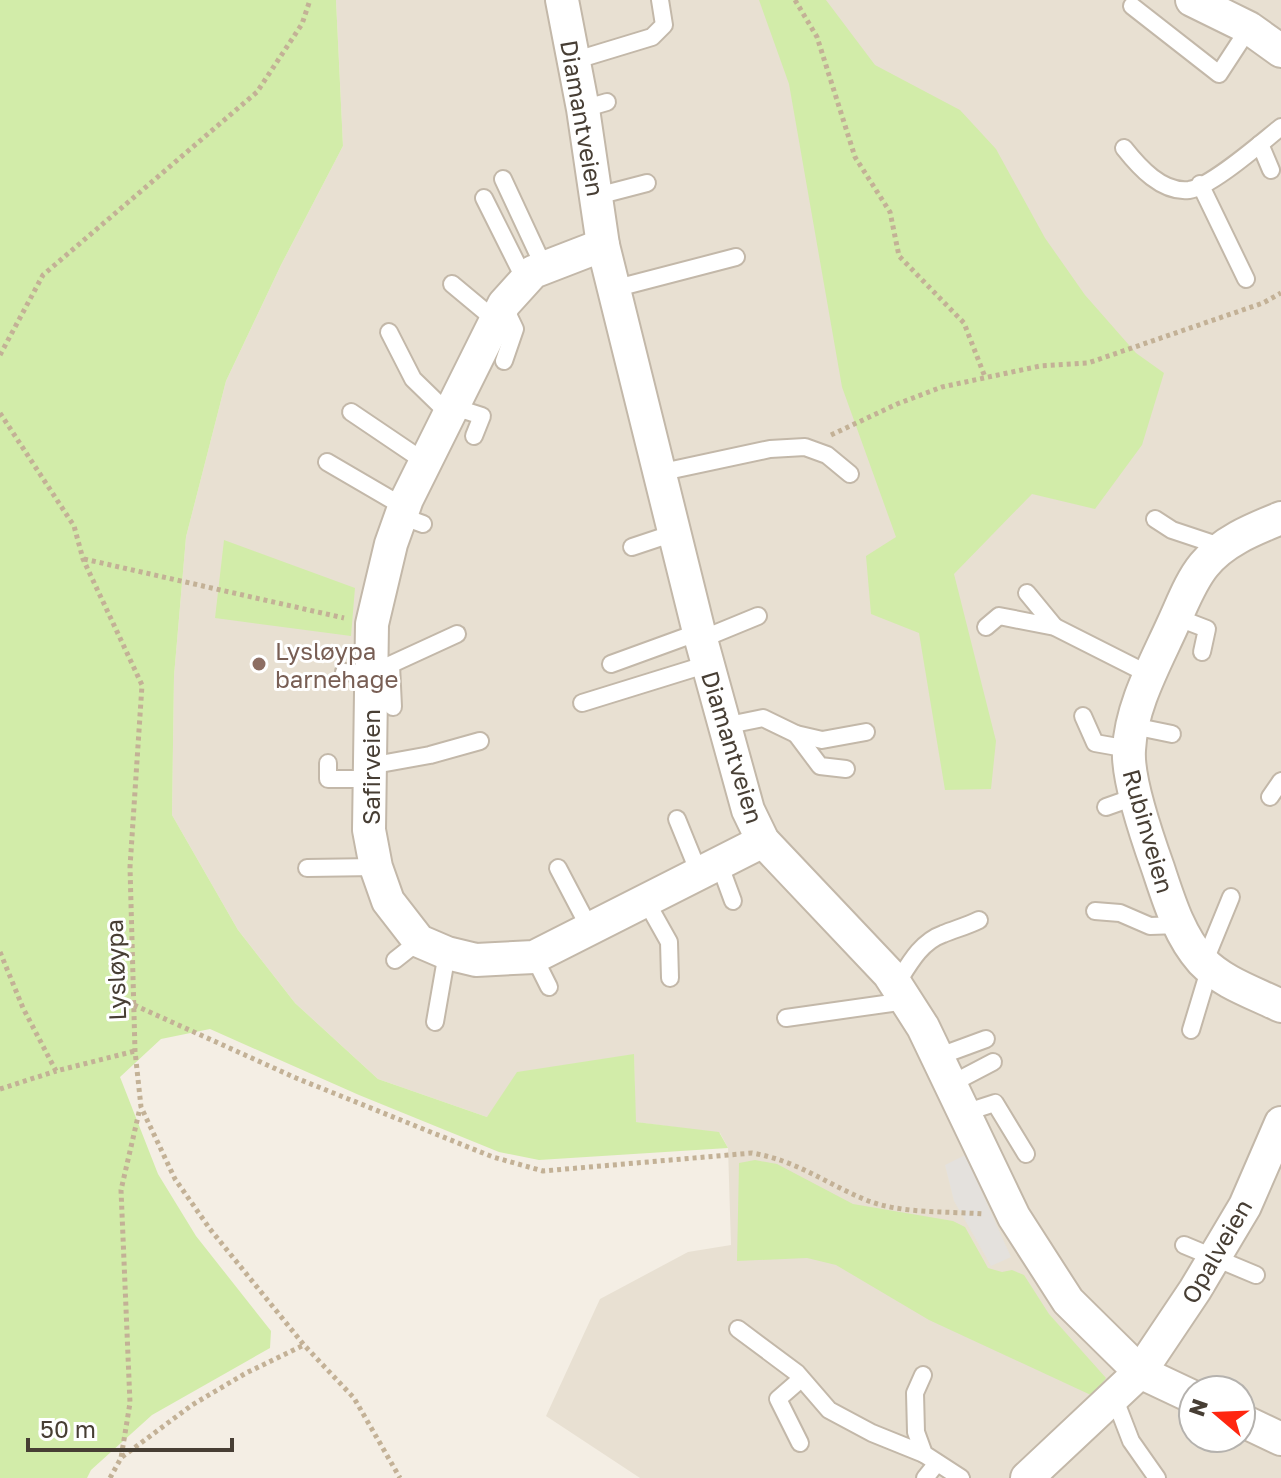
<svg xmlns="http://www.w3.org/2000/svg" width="1281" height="1478" viewBox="0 0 1281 1478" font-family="'Golos Text',sans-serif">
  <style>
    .residential { fill: #e8e0d2; fill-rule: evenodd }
    .green { fill: #d2eca9 }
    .parking { fill: #e4e1dd }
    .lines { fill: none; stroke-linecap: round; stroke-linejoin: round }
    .service-casing { stroke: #c3b8a9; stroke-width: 20 }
    .minor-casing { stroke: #c3b8a9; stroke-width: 36 }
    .path { stroke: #c3b196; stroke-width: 5; stroke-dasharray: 4 4; stroke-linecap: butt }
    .service { stroke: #fff; stroke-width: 16 }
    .minor { stroke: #fff; stroke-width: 32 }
    .education-dot { fill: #8d6e63; stroke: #fff; stroke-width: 3 }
    .labels { text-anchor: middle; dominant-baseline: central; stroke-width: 6; stroke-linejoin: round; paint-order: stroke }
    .street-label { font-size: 24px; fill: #473e34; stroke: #fff }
    .education-label { font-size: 24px; fill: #785e54; stroke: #fff; text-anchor: start }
  </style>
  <rect width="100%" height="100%" fill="#f4eee4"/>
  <path class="residential" d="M336,0H1281V1478H640L546,1416L600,1299L688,1252L731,1245L728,1148L720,1133L635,1122L634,1055L487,1117L378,1079L295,1003L238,930L172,815L174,676L186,537L226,381L281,265L343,146ZM1193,1390H1241V1438H1193Z"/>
  <g class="green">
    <polygon points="0,0 336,0 343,146 281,265 226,381 186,537 174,676 172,815 238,930 295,1003 378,1079 487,1117 517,1072 634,1054 636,1122 719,1132 728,1148 539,1160 499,1152 359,1095 210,1029 161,1039 120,1077 158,1174 196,1236 271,1331 270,1348 152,1415 91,1470 87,1478 0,1478"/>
    <polygon points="759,0 826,0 875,65 960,110 996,149 1045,238 1085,295 1136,353 1164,373 1142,445 1095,509 1032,494 954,574 996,741 991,789 945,790 919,633 871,614 866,556 896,537 842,387 789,84"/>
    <polygon points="224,540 355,588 351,636 215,618"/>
    <polygon points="755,1160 777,1164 853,1204 953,1221 965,1227 988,1268 1002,1272 1012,1270 1024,1275 1049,1314 1106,1378 1093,1396 929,1320 836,1265 807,1258 737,1261 739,1163"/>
  </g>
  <polygon class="parking" points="965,1155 1011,1257 991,1266 954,1201 945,1165"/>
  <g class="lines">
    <defs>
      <g id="service">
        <polyline points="1132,6 1219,74 1249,28"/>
        <polyline points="573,61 652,37 664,25 660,0"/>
        <polyline points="583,109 607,102"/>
        <polyline points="1260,144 1271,170"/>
        <path d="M1124,148C1139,167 1162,193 1189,190C1211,187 1262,142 1281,127"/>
        <polyline points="503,179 544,267"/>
        <polyline points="1200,184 1246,279"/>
        <polyline points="597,196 647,183"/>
        <polyline points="484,198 525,280"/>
        <polyline points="452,284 494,319"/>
        <polyline points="613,289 736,257"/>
        <polyline points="389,332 413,379 448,413"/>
        <polyline points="504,361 515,329 504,306"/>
        <polyline points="451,406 482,416 474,436"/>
        <polyline points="351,412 425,462"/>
        <polyline points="327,462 404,507"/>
        <polyline points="658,473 770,449 805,447 827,455 850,474"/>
        <polyline points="401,516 423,524"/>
        <polyline points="1155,519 1172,530 1223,547"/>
        <polyline points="632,547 674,533"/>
        <polyline points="1027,593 1055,627"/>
        <polyline points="1176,617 1207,629 1202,652"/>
        <polyline points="986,627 999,616 1055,627 1150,675"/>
        <polyline points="702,639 758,616"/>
        <polyline points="611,664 699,632"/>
        <polyline points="391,665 393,707"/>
        <polyline points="344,672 370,674 457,634"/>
        <polyline points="582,703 708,664"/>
        <polyline points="1083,716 1095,743 1129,749"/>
        <polyline points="724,726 763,718 796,734 822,740 866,732"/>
        <polyline points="1133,726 1172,734"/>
        <polyline points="796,734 820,766 846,769"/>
        <polyline points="328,763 328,779 369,779"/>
        <polyline points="369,766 430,755 480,741"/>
        <polyline points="1270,797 1281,781"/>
        <polyline points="1106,807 1137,796"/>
        <polyline points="677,819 699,873"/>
        <polyline points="719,863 733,901"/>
        <polyline points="307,868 376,867"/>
        <polyline points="558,868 590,929"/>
        <polyline points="646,901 669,942 670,978"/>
        <polyline points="1095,911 1120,913 1150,926 1179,925"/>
        <polyline points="534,957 549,987"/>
        <polyline points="395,960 419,941"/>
        <polyline points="1204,963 1231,897"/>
        <path d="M896,985C908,966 920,942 943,934C955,929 967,926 979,920"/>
        <polyline points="786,1018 906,1001"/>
        <polyline points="435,1022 447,953"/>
        <polyline points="1191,1030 1210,967"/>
        <polyline points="937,1057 986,1039"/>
        <polyline points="951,1084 993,1062"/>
        <polyline points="964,1113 995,1103 1026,1154"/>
        <polyline points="1184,1245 1256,1275"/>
        <polyline points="738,1329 797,1373 829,1410 872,1433 924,1454"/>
        <polyline points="923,1375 915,1393 916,1432 924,1454 961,1478"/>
        <polyline points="1114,1397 1131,1441 1157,1478"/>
        <polyline points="800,1443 778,1399 801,1379"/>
        <polyline points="925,1478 937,1463"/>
      </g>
      <g id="minor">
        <polyline points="562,0 583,109 603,245 699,632 748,810 763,841 889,974 923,1027 1014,1217 1068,1301 1140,1372 1193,1397"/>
        <polyline points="1192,0 1249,28 1281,51"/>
        <polyline points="603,245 533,272 504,304 407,499 391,544 372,624 369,830 376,867 388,901 419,941 447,953 476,960 534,957 763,841"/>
        <path d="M1281,518C1254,529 1223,541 1204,565C1190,582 1182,605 1173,624C1155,664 1131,706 1129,750C1127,779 1148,840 1158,868C1169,901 1179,935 1202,961C1223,983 1255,993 1281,1006"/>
        <polyline points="1241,1420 1281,1439"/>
        <polyline points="1027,1478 1140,1372 1195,1290 1245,1206 1281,1123"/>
      </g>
    </defs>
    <use href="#service" class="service-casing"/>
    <use href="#minor" class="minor-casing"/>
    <g class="path">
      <polyline points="795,0 817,37 855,157 890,212 899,256 964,323 985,377"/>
      <polyline points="0,355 43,275 257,92 302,24 310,0"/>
      <polyline points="0,413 74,526 83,559 142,685 130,867 135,1051 141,1107 175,1179 210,1229 304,1345 354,1398 400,1478"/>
      <polyline points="831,435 897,404 942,387 1040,366 1088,363 1263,303 1281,293"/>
      <polyline points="84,559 344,618"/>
      <polyline points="0,952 23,1008 56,1071 135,1051"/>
      <path d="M134,1005L296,1078L493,1157L543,1171L752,1153C798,1161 825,1183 866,1200C901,1214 946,1211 983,1214"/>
      <polyline points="0,1089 56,1071"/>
      <polyline points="122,1457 192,1405 246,1373 304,1345"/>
      <polyline points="110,1478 121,1458 130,1403 121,1190 140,1108"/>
    </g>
    <use href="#service" class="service"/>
    <use href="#minor" class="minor"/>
  </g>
  <circle class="education-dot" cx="259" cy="664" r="8"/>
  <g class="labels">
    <g class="street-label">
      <text transform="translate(583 118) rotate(80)">Diamantveien</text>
      <text transform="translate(733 747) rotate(73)">Diamantveien</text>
      <text transform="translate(370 767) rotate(-90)">Safirveien</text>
      <text transform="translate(1149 831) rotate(74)">Rubinveien</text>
      <text transform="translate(115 970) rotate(-92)">Lysløypa</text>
      <text transform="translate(1216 1251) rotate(-60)">Opalveien</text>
    </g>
    <g class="education-label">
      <text x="275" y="650">Lysløypa<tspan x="275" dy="28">barnehage</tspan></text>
    </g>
  </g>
  <g transform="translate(1217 1414) rotate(289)"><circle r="38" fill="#ffffff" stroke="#b5b2ae" stroke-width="2"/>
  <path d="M0-6L14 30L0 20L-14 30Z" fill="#ff2610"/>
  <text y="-12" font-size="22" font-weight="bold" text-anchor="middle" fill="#473e34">N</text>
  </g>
  <path d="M28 1438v12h204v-12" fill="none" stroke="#473e34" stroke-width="4"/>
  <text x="40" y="1438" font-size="24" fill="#473e34" stroke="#ffffff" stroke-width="6" paint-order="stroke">50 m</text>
</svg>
